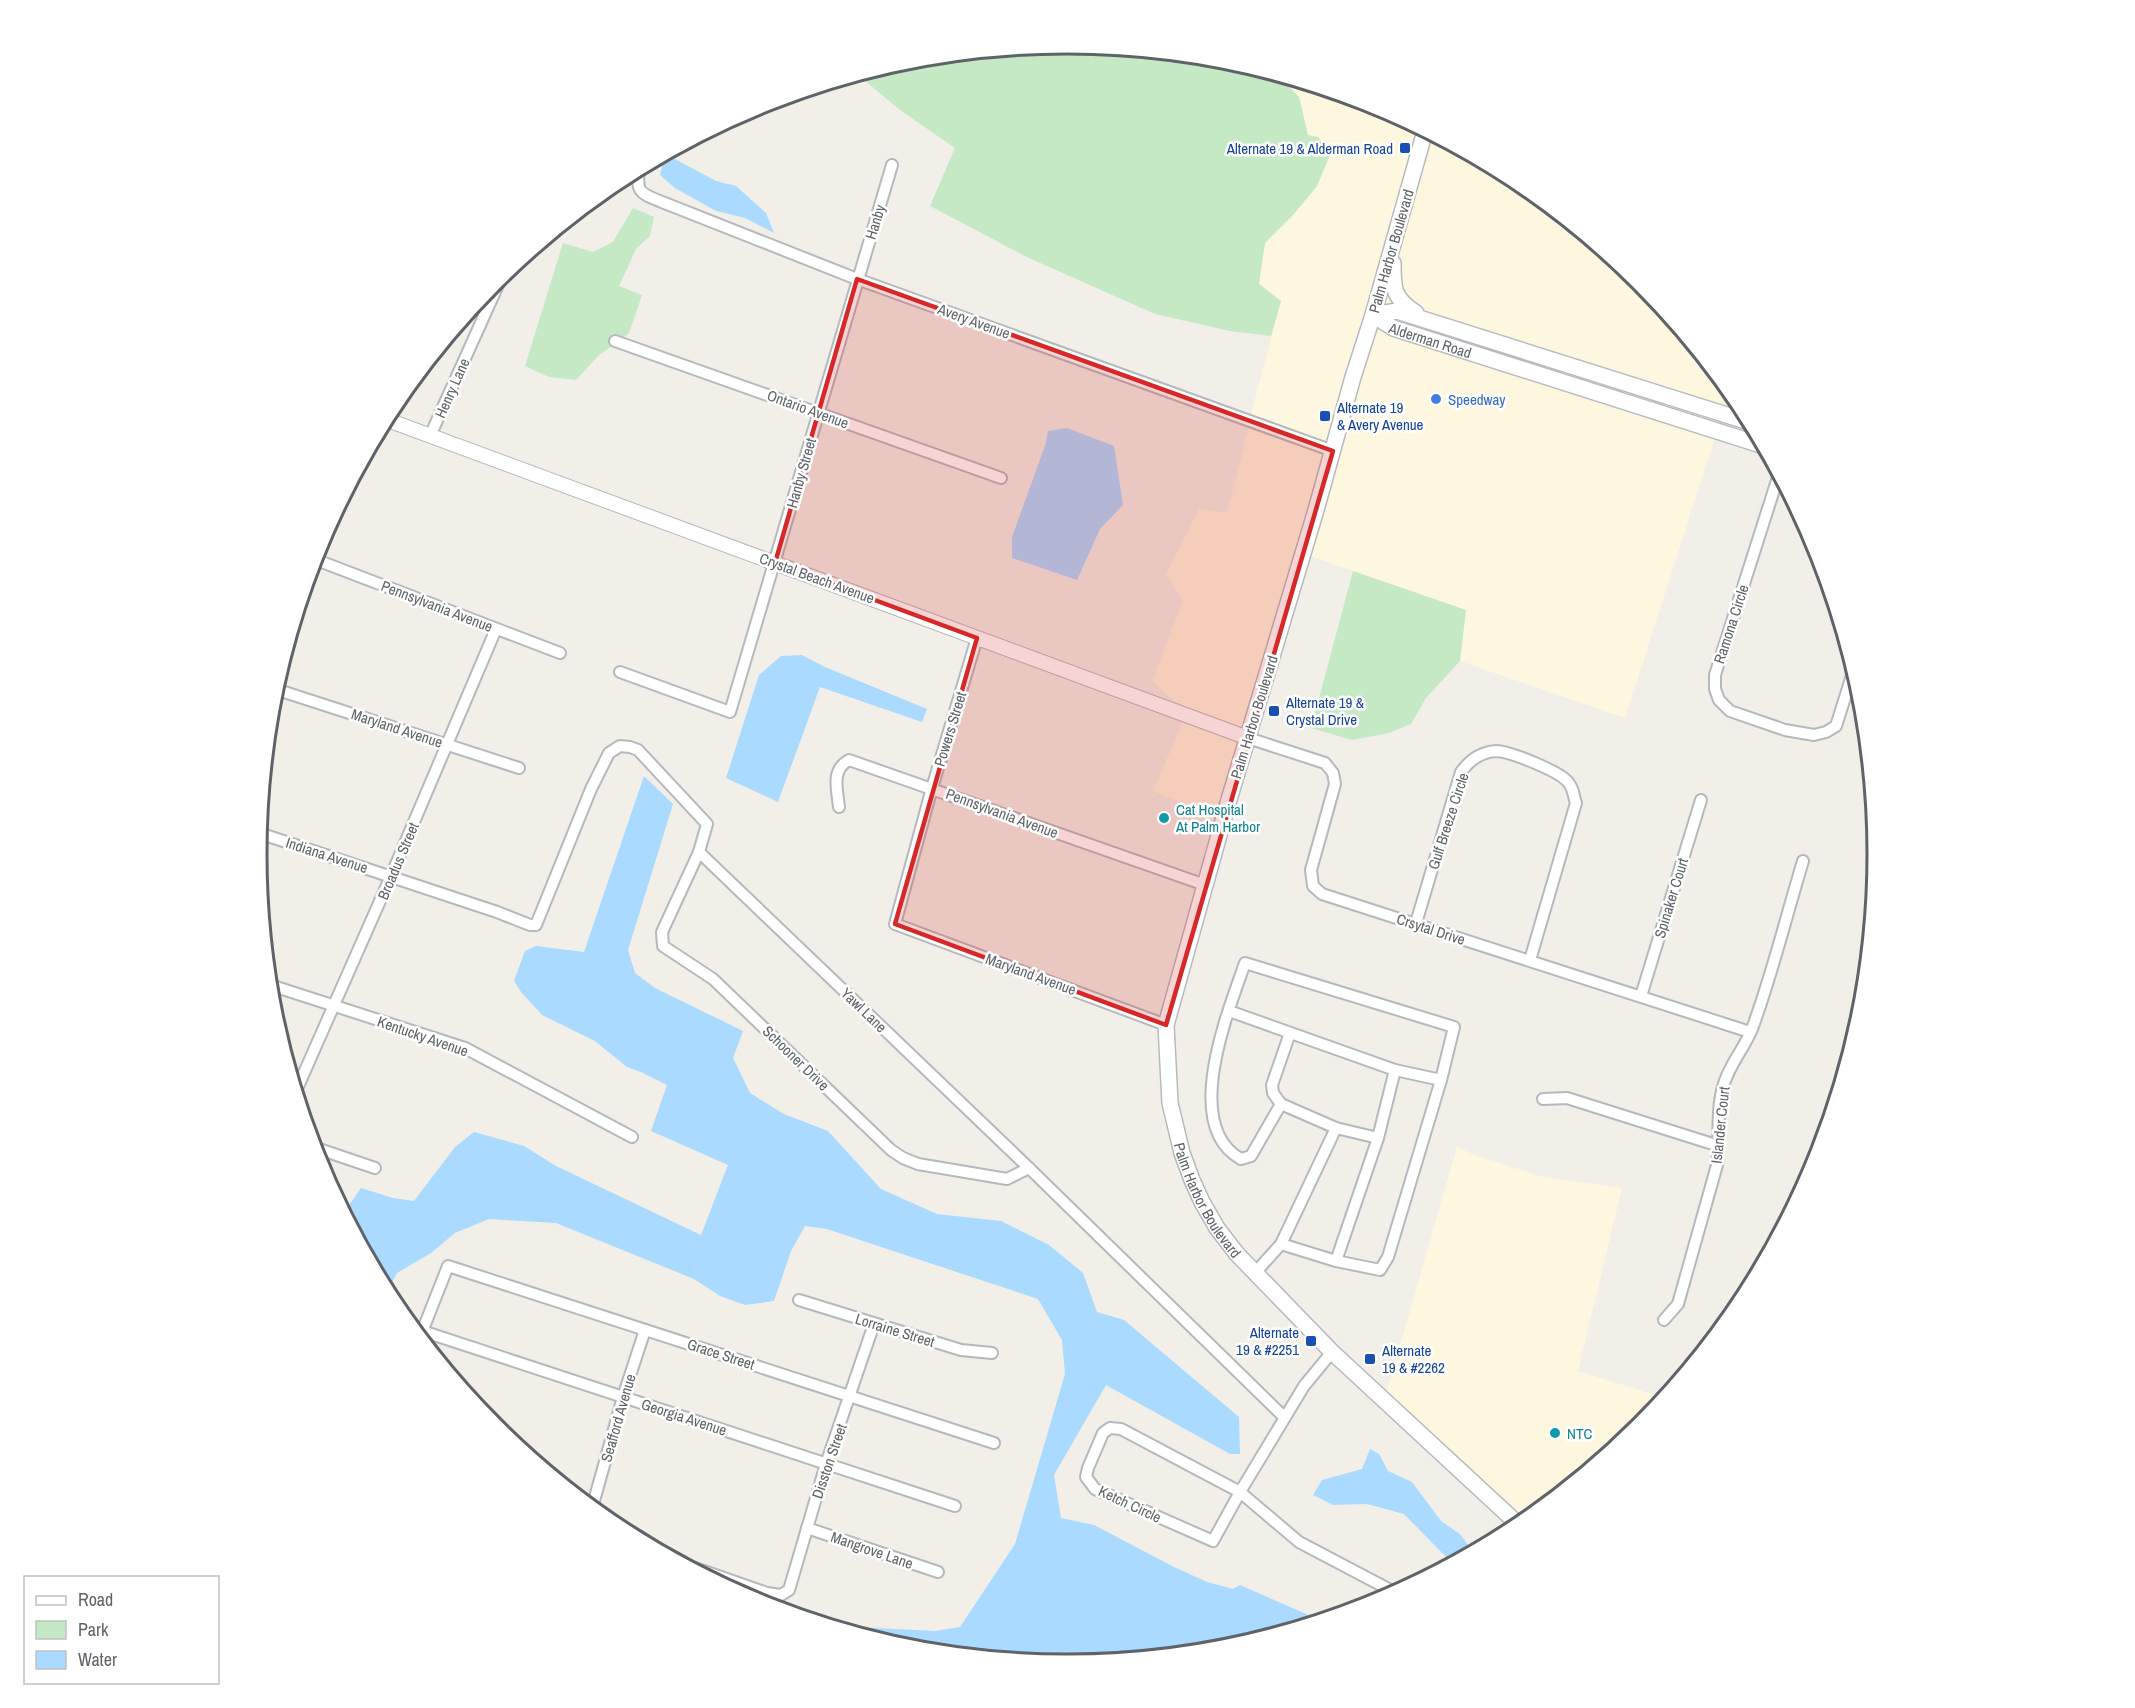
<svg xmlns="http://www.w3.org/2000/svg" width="2135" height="1708" viewBox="0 0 2135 1708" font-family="'Archivo Narrow',sans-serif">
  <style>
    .commercial { fill: #fef7e0 }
    .green { fill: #c5e8c5 }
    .water { fill: #aadaff }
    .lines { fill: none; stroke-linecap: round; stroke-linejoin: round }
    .minor-casing { stroke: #b5b8bc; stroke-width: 14 }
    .tertiary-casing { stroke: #b5b8bc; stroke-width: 16 }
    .secondary-casing { stroke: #b6babf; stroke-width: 18 }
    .minor { stroke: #fff; stroke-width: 10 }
    .tertiary { stroke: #fff; stroke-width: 14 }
    .secondary { stroke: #fff; stroke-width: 15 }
    .marked { fill: #d62828; fill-opacity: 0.2; stroke: #d62828; stroke-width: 4.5; stroke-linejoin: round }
    .transit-dot { fill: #1a4fb4; stroke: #fff; stroke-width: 2 }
    .shop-dot { fill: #3f7fe0; stroke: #fff; stroke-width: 2 }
    .culture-dot { fill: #0f9aa8; stroke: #fff; stroke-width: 2 }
    .labels { text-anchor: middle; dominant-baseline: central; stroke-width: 5; stroke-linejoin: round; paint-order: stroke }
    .transit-label { font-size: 15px; fill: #164399; stroke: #fff; text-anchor: start }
    .street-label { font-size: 15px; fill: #5f6368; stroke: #fff }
    .shop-label { font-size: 15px; fill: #366cbe; stroke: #fff; text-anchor: start }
    .culture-label { font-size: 15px; fill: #0d838f; stroke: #fff; text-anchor: start }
    .rim { fill: none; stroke: #5f6368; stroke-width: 3 }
  </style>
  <rect width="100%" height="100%" fill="#f1efe8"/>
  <g class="commercial">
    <polygon points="1284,77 1378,105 1421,128 1330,443 1251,414 1281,301 1259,284 1264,243 1294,214 1317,186 1330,155 1308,135 1299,97 1283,81"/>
    <polygon points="1430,133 1518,180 1641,281 1742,404 1748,415 1381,308"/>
    <polygon points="1396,317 1720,419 1718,425 1395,322 1389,318"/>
    <polygon points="1376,324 1715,437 1625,718 1460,661 1466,610 1310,556 1259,730 1257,735 1255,734"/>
    <polygon points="1249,426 1327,455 1245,730 1183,708 1152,681 1183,601 1166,574 1199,509 1227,513"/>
    <polygon points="1183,721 1241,742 1219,817 1153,791"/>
    <polygon points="1457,1147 1475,1155 1543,1177 1622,1188 1578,1371 1665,1398 1640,1427 1524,1523 1386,1394"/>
  </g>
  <g class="green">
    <polygon points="1068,44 1226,59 1284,77 1283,81 1299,97 1308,135 1318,137 1330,155 1317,186 1294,214 1265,243 1259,284 1281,301 1271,336 1230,331 1155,314 1029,258 930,206 955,148 900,110 858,75 910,59"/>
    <polygon points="633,208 654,217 650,236 636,249 619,286 642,295 629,333 624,337 612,333 608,344 612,346 599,355 576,380 549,377 525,366 563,243 593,252 613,242"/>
    <polygon points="1353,571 1466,610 1460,661 1426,698 1411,724 1389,733 1352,740 1311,728"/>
  </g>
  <g class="water">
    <polygon points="671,157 716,181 736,186 766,213 774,233 745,218 716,211 675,188 660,175 664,158"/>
    <polygon points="1067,428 1114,446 1123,505 1100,529 1077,580 1012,558 1012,537 1046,443 1048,431"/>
    <polygon points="802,655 825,667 927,709 922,722 820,687 778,802 726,778 759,675 781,656"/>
    <polygon points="644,776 673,804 628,950 635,973 655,988 743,1031 733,1058 750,1093 784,1114 828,1131 881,1189 937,1214 1001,1221 1049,1245 1083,1273 1097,1312 1124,1320 1239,1417 1240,1454 1230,1454 1106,1385 1054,1475 1061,1518 1094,1525 1172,1566 1207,1582 1233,1589 1240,1585 1320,1620 1225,1649 1067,1664 909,1649 834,1626 935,1631 960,1627 1015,1544 1065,1374 1062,1340 1038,1299 827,1229 805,1226 791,1251 774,1301 745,1305 720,1296 694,1279 556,1223 489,1219 455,1233 431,1253 397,1273 387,1291 343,1209 347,1208 361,1188 393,1198 414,1201 455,1147 474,1132 524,1146 556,1166 701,1235 728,1165 651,1131 667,1085 641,1072 627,1067 595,1041 542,1015 521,992 514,981 525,951 536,946 584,952"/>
    <polygon points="1370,1449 1379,1454 1388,1471 1412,1482 1441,1521 1460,1534 1473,1552 1452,1563 1404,1514 1367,1504 1333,1505 1313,1495 1322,1480 1362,1469"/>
  </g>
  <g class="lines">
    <defs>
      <g id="minor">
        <path d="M639,169C636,193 640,193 662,202L857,279L1333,451"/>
        <polyline points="615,341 1001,478"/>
        <polyline points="430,436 503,274"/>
        <polyline points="1779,474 1715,675 1715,689 1719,700 1730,711 1785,730 1814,735 1826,732 1836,726 1854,669"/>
        <polyline points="314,559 560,653"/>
        <polyline points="977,638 932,788 895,924 1166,1025"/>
        <polyline points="620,672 730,712 892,165"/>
        <polyline points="275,689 519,768"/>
        <polyline points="1248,738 1325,763 1333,773 1335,784 1311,870 1313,886 1322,894 1750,1032"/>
        <path d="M839,807C837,788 831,770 849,760L1205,885"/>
        <polyline points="259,833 497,912 530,925 536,925 591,789 609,753 620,746 630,747 638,750 707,824 699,852 662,932 663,946 713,979 891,1150 903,1158 918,1164 1007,1179 1029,1168"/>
        <polyline points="699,852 1029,1168 1284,1417"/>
        <path d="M1416,923L1461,772C1469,761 1481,752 1496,751C1509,751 1559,771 1568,782C1574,789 1573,795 1576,803L1530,960"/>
        <polyline points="270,985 465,1048 632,1137"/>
        <polyline points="1641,996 1701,800"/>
        <polyline points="1229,1011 1395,1070 1441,1080"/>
        <polyline points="1290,1033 1272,1085 1273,1093 1281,1104 1336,1128 1378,1138"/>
        <polyline points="296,1091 391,876 496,629"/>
        <polyline points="1543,1099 1567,1098 1719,1146"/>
        <polyline points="313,1147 375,1168"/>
        <path d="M1281,1244L1336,1261L1380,1270L1388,1257L1441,1080L1454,1027L1245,963C1228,1012 1181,1126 1241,1159L1251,1156L1281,1104"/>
        <polyline points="1336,1261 1378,1138 1395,1070"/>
        <polyline points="1254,1274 1281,1244 1336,1128"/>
        <polyline points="799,1300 961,1350 992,1353"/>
        <path d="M1664,1320L1678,1304L1717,1165C1720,1139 1716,1112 1723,1087C1728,1066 1744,1049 1752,1029C1772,975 1786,917 1803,861"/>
        <polyline points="413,1328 955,1506"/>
        <polyline points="420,1337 448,1266 994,1443"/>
        <polyline points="1332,1352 1304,1386 1240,1492 1299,1542 1396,1593"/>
        <polygon points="1110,1428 1121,1429 1240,1492 1213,1541 1095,1489 1086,1477 1088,1468 1103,1433"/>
        <polyline points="592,1508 623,1397 645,1330"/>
        <polyline points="807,1528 938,1572"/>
        <polyline points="687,1565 767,1593 781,1595 789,1590 826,1464 874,1324"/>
      </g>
      <polyline id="tertiary" points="385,419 1248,738"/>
      <g id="secondary">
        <path id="s1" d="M1425,131L1373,315L1353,377L1316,510L1228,803L1166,1025L1170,1103L1182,1153L1192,1180L1202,1202L1217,1228L1237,1254L1332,1352L1520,1526"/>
        <path d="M1393,263C1393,289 1393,298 1416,313"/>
        <path id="s2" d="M1373,315L1393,328L1764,446"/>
        <polyline points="1373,315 1397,311 1752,423"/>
      </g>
    </defs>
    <use href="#minor" class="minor-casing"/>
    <use href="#tertiary" class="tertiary-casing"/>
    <use href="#secondary" class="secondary-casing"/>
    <use href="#minor" class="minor"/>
    <use href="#tertiary" class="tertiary"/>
    <use href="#secondary" class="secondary"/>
  </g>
  <path class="marked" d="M857,279L1333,451L1166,1025L895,924L977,638L775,563Z"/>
  <g class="transit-dot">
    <rect x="1399" y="142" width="12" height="12" rx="3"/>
    <rect x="1319" y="410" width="12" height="12" rx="3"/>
    <rect x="1268" y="705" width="12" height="12" rx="3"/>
    <rect x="1305" y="1335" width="12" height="12" rx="3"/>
    <rect x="1364" y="1353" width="12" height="12" rx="3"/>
  </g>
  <circle class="shop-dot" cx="1436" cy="399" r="6"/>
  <g class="culture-dot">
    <circle cx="1164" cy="818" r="6"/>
    <circle cx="1555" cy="1433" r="6"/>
  </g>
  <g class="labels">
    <g class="transit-label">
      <text x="1393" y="148" text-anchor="end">Alternate 19 &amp; Alderman Road</text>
      <text x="1337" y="407">Alternate 19<tspan x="1337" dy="17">&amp; Avery Avenue</tspan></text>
      <text x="1286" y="702">Alternate 19 &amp;<tspan x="1286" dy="17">Crystal Drive</tspan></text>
      <text x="1299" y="1332" text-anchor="end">Alternate<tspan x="1299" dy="17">19 &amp; #2251</tspan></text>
      <text x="1382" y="1350">Alternate<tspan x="1382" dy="17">19 &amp; #2262</tspan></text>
    </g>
    <g class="street-label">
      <text transform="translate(875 222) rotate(-73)">Hanby</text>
      <text transform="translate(1391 251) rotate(-74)">Palm Harbor Boulevard</text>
      <text transform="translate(974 321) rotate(20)">Avery Avenue</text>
      <text stroke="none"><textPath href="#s2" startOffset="63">Alderman Road</textPath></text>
      <text transform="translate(452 388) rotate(-66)">Henry Lane</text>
      <text transform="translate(808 409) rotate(20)">Ontario Avenue</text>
      <text transform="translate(801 473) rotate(-74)">Hanby Street</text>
      <text transform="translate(817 578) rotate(20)">Crystal Beach Avenue</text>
      <text transform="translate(437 606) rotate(21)">Pennsylvania Avenue</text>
      <text transform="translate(1731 624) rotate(-72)">Ramona Circle</text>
      <text transform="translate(1254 717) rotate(-73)">Palm Harbor Boulevard</text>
      <text transform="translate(397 728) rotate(18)">Maryland Avenue</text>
      <text transform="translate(950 729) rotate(-73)">Powers Street</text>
      <text transform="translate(1002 813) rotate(20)">Pennsylvania Avenue</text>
      <text transform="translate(1448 821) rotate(-72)">Gulf Breeze Circle</text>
      <text transform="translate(327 855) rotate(18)">Indiana Avenue</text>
      <text transform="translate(398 861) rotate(-67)">Broadus Street</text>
      <text transform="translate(1671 898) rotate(-73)">Spinaker Court</text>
      <text transform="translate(1431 929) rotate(18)">Crsytal Drive</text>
      <text transform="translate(1031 974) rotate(20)">Maryland Avenue</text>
      <text transform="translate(864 1010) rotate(44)">Yawl Lane</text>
      <text transform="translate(423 1036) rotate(19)">Kentucky Avenue</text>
      <text transform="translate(796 1058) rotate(44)">Schooner Drive</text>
      <text transform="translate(1720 1125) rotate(-84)">Islander Court</text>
      <text stroke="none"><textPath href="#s1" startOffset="1114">Palm Harbor Boulevard</textPath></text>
      <text transform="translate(895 1330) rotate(17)">Lorraine Street</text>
      <text transform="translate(721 1354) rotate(18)">Grace Street</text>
      <text transform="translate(684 1417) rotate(18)">Georgia Avenue</text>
      <text transform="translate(618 1418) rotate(-74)">Seafford Avenue</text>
      <text transform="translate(829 1461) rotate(-71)">Disston Street</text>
      <text transform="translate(1130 1504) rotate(25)">Ketch Circle</text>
      <text transform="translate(872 1550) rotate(19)">Mangrove Lane</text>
    </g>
    <g class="shop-label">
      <text x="1448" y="399">Speedway</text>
    </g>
    <g class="culture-label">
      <text x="1176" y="809">Cat Hospital<tspan x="1176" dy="17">At Palm Harbor</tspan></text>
      <text x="1567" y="1433">NTC</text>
    </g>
  </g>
  <path d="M0 0H2135V1708H0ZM267 854a800 800 0 1 1 1600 0a800 800 0 1 1-1600 0Z" fill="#fff" fill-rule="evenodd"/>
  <path class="rim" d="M267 854a800 800 0 1 1 1600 0a800 800 0 1 1-1600 0Z"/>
  <rect x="24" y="1576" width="195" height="108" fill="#ffffff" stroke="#bfc1c3" stroke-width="1.5"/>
  <rect x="36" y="1596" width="30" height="9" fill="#ffffff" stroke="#bfc1c3" stroke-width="1.5"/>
  <text x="78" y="1606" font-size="18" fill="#5f6368">Road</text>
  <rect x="36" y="1621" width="30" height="18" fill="#c5e8c5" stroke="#bfc1c3" stroke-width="1.5"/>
  <text x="78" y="1636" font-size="18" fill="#5f6368">Park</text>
  <rect x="36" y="1651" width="30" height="18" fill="#aadaff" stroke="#bfc1c3" stroke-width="1.5"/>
  <text x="78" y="1666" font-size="18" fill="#5f6368">Water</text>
</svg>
